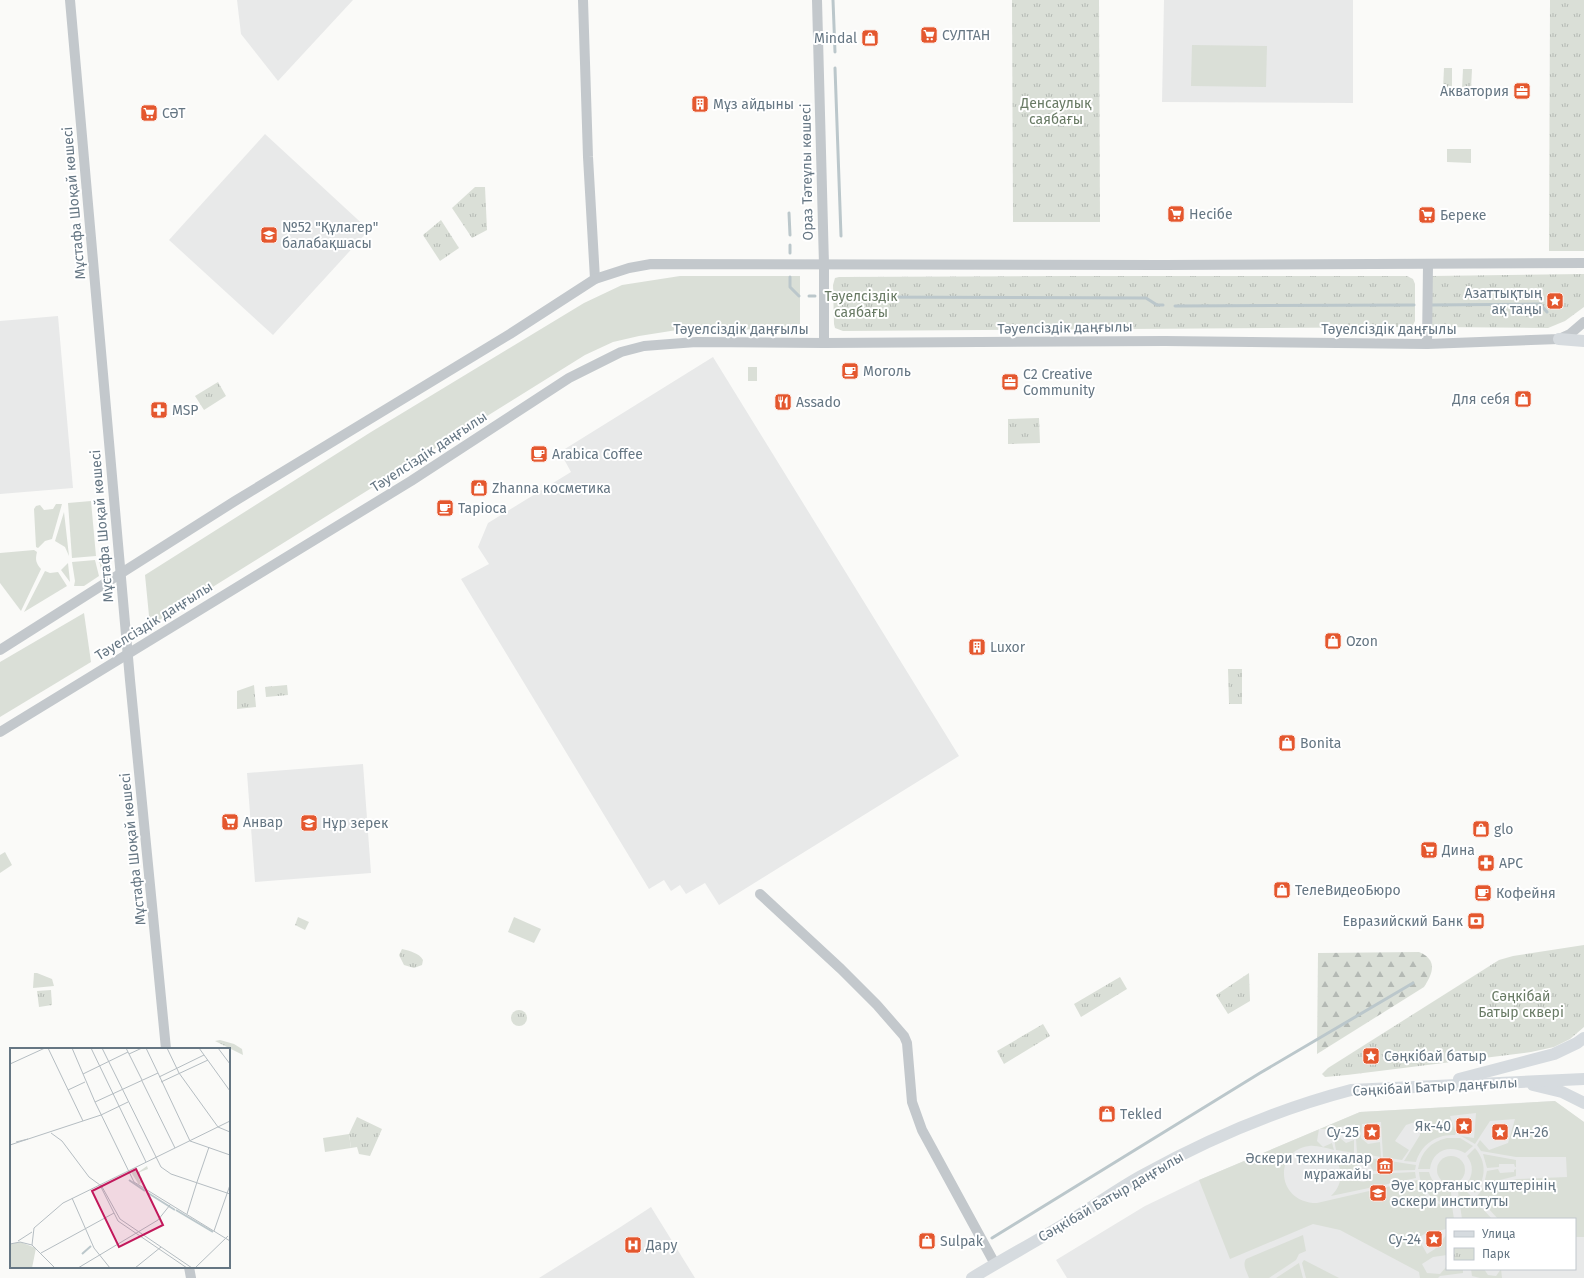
<svg xmlns="http://www.w3.org/2000/svg" width="1584" height="1278" viewBox="0 0 1584 1278" font-family="'Fira Sans',sans-serif">
  <style>
    .built { fill: #e8e9e9; fill-rule: evenodd }
    .grass { fill: #dadfd7 }
    .forest { fill: url(#forest-firs) }
    .park { fill: url(#park-tufts) }
    .lines { fill: none; stroke-linecap: round; stroke-linejoin: round }
    .stream { stroke: #bbc7cb; stroke-width: 3 }
    .minor { stroke: #c3c8cc; stroke-width: 10 }
    .major { stroke: #d6dbdf; stroke-width: 12 }
    .labels { text-anchor: middle; dominant-baseline: central; stroke-width: 4; stroke-linejoin: round; paint-order: stroke }
    .poi-label { font-size: 14px; fill: #657683; stroke: #fff; text-anchor: start }
    .park-label { font-size: 14px; fill: #687a64; stroke: #fff }
    .street-label { font-size: 14px; fill: #657683; stroke: #fff }
    .inset-river { fill: none; stroke: #bbc7cb; stroke-width: 2 }
    .inset-road { fill: none; stroke: #b5bdc2; stroke-width: 1 }
    .view { fill: #c2185b; fill-opacity: 0.15; stroke: #c2185b; stroke-width: 2 }
    .inset-edge { fill: none; stroke: #657683; stroke-width: 2 }
  </style>
  <defs>
    <pattern id="forest-firs" width="22" height="20" patternUnits="userSpaceOnUse"><rect width="22" height="20" fill="#dadfd7"/><path d="M5 1l3.5 6h-7zM16 11l3.5 6h-7z" fill="#b4b9b4"/></pattern>
    <pattern id="park-tufts" width="24" height="20" patternUnits="userSpaceOnUse"><rect width="24" height="20" fill="#dadfd7"/><path d="M3 7l-1-3M5 7V3M7 7l1-3M15 17l-1-3M17 17v-4M19 17l1-3" fill="none" stroke="#b4b9b4"/></pattern>
  </defs>
  <rect width="100%" height="100%" fill="#fafaf8"/>
  <g class="built">
    <polygon points="237,0 353,0 278,81 241,34"/>
    <polygon points="1164,0 1353,0 1353,103 1162,102"/>
    <polygon points="265,134 369,230 273,335 169,240"/>
    <polygon points="58,316 73,488 0,494 0,321"/>
    <polygon points="713,357 959,756 719,905 705,883 686,894 680,885 671,891 664,880 649,889 461,579 489,564 478,547 488,523 571,472 560,452"/>
    <polygon points="363,764 371,873 255,882 247,773"/>
    <path d="M1554,1101L1584,1122V1278H1067L1056,1260L1145,1206L1199,1180L1360,1112ZM1447,1219H1575V1269H1447Z"/>
    <polygon points="651,1207 695,1278 539,1278 619,1228"/>
  </g>
  <g class="grass">
    <polygon points="1192,45 1267,46 1266,87 1191,86"/>
    <polygon points="1447,149 1471,149 1471,163 1447,162"/>
    <polygon points="680,276 800,276 800,329 677,330 639,336 613,342 585,355 150,626 145,575 371,432 584,303 622,285"/>
    <polygon points="91,501 96,556 72,558 68,503"/>
    <polygon points="56,504 62,504 52,539 45,541 38,548 36,547 34,509 36,506 40,505 44,510 53,509"/>
    <polygon points="64,512 69,556 65,547 55,541"/>
    <path d="M34,550L37,552C35,560 36,563 41,569L21,611L0,583V553Z"/>
    <path d="M111,559C111,566 108,570 102,574L99,560Z"/>
    <polygon points="95,560 99,576 84,586 74,586 75,581 72,562"/>
    <polygon points="68,563 70,582 61,570"/>
    <polygon points="45,571 50,573 58,572 67,586 24,612"/>
    <polygon points="84,613 91,662 0,717 0,662"/>
    <polygon points="5,852 12,865 0,873 0,855"/>
    <polygon points="514,917 541,929 534,943 508,932"/>
    <polygon points="34,973 37,973 52,979 54,986 33,988"/>
    <path d="M1555,1101L1584,1122V1237H1575V1219H1498L1477,1196L1483,1188L1517,1179L1567,1177L1566,1157H1516L1481,1151L1477,1145L1480,1140L1489,1150L1508,1143L1515,1119L1490,1121L1475,1144L1461,1136L1474,1138L1476,1113L1450,1116L1456,1133L1455,1135C1436,1134 1421,1145 1416,1162L1404,1161L1420,1135L1418,1121L1406,1125L1395,1141L1409,1150L1402,1160L1383,1157L1381,1122L1362,1124L1361,1138L1368,1144L1380,1142L1381,1157L1357,1153L1355,1124L1340,1127L1339,1137L1346,1143L1354,1140V1153L1336,1150L1332,1129H1319L1317,1141L1323,1147L1332,1143L1334,1150C1326,1148 1316,1145 1309,1146C1273,1151 1276,1203 1317,1203L1417,1180C1422,1196 1435,1206 1452,1206L1454,1219H1447V1229L1426,1233L1418,1238L1427,1254L1435,1249L1447,1234V1255L1433,1257L1422,1264L1427,1273L1440,1274L1447,1266V1269H1463V1273L1440,1276L1438,1278H1420L1419,1272L1340,1230L1313,1224L1230,1259L1199,1180L1360,1112Z"/>
    <polygon points="349,1134 351,1148 325,1152 323,1138"/>
    <path d="M1447,1138H1460L1473,1146L1465,1153C1449,1144 1432,1151 1430,1169H1418C1421,1152 1430,1142 1447,1138Z"/>
    <path d="M1475,1148C1487,1162 1486,1179 1475,1193L1467,1184C1473,1175 1474,1165 1467,1156Z"/>
    <path d="M1330,1152L1416,1165L1415,1170L1373,1171C1366,1150 1342,1174 1359,1181C1363,1182 1365,1182 1369,1180L1373,1174L1415,1172L1416,1178L1331,1196C1345,1183 1343,1165 1330,1152Z"/>
    <polygon points="1483,1154 1516,1160 1516,1167 1515,1167 1514,1164 1499,1164 1499,1167 1487,1168"/>
    <circle cx="1451" cy="1170" r="14"/>
    <polygon points="1498,1169 1500,1173 1514,1172 1514,1170 1516,1169 1516,1176 1484,1184 1487,1171"/>
    <path d="M1419,1172H1429C1432,1183 1440,1190 1451,1192L1452,1203C1434,1205 1420,1189 1419,1172Z"/>
    <polygon points="1463,1188 1471,1196 1459,1202 1458,1190"/>
    <polygon points="1474,1199 1492,1219 1462,1219 1460,1205"/>
    <path d="M1303,1235L1306,1251L1299,1254L1296,1260L1269,1278H1249C1247,1272 1242,1265 1246,1259Z"/>
    <polygon points="1304,1260 1339,1278 1306,1278 1302,1263"/>
    <polygon points="1299,1263 1303,1278 1276,1278"/>
    <polygon points="1471,1269 1484,1269 1488,1275 1496,1276 1501,1269 1502,1278 1480,1278 1472,1276"/>
  </g>
  <path class="forest" d="M1419,952C1438,960 1433,973 1424,987L1317,1054L1318,953Z"/>
  <g class="park">
    <polygon points="1012,0 1099,0 1100,222 1013,222"/>
    <polygon points="1550,0 1584,0 1584,251 1549,251"/>
    <polygon points="1444,68 1452,68 1452,89 1443,89"/>
    <polygon points="1463,69 1472,69 1471,89 1462,89"/>
    <polygon points="475,187 485,187 487,230 472,238 452,208"/>
    <polygon points="441,220 459,248 440,261 423,235"/>
    <polygon points="1584,274 1584,307 1565,321 1548,328 1432,327 1432,276"/>
    <polygon points="1064,276 1407,276 1413,279 1415,284 1415,321 1413,325 1409,327 843,331 835,328 834,324 833,285 835,278 839,277"/>
    <rect x="748" y="367" width="9" height="14"/>
    <polygon points="218,382 226,396 204,410 195,396"/>
    <polygon points="1039,418 1040,443 1008,444 1008,419"/>
    <polygon points="1228,669 1242,669 1242,704 1229,704"/>
    <polygon points="254,685 256,707 237,709 237,691"/>
    <polygon points="287,685 288,695 266,697 265,687"/>
    <polygon points="298,917 309,922 305,930 295,925"/>
    <polygon points="1584,945 1584,1027 1570,1039 1554,1047 1531,1052 1347,1075 1325,1077 1322,1074 1328,1068 1499,960 1513,956"/>
    <path d="M402,949C410,951 419,953 423,960L422,965L414,968L404,965L399,955Z"/>
    <polygon points="1249,973 1250,1001 1228,1014 1216,995"/>
    <polygon points="1120,977 1127,989 1081,1017 1074,1004"/>
    <polygon points="51,990 52,1005 39,1007 37,991"/>
    <circle cx="519" cy="1018" r="8"/>
    <polygon points="1043,1024 1050,1036 1004,1064 997,1051"/>
    <polygon points="220,1040 234,1044 242,1049 243,1055 215,1041"/>
    <polygon points="357,1117 382,1129 370,1156 359,1154 357,1147 351,1148 349,1134"/>
  </g>
  <g class="lines">
    <g class="stream">
      <polyline points="833,0 835,52"/>
      <polyline points="835,68 841,236"/>
      <polyline points="789,213 790,235"/>
      <polyline points="790,245 790,253"/>
      <polyline points="790,277 790,287 799,296"/>
      <polyline points="809,296 815,296"/>
      <polyline points="832,296 843,296"/>
      <polyline points="852,297 1146,298 1157,305 1163,305"/>
      <polyline points="1430,305 1540,304 1547,312"/>
      <polyline points="1175,306 1414,305"/>
      <polyline points="992,1238 1260,1073 1413,983"/>
    </g>
    <g class="minor">
      <polyline points="70,0 130,680 166,1049"/>
      <polyline points="583,0 588,157 595,279"/>
      <polyline points="817,0 824,265 824,343"/>
      <polyline points="1427,344 1428,265"/>
      <polyline points="0,650 235,501 510,334 595,279 629,268 651,264 1164,265 1584,263"/>
      <polyline points="0,732 411,481 569,378 621,352 644,346 696,342 824,343 1165,341 1427,344 1559,339 1570,334 1584,322"/>
      <polyline points="760,894 841,969 877,1005 904,1036 907,1043 912,1102 922,1130 995,1264"/>
      <polyline points="189,1267 191,1278"/>
    </g>
    <g class="major">
      <polyline points="1559,339 1584,341"/>
      <polyline points="1459,1079 1554,1054 1577,1043 1584,1038"/>
      <polyline points="1533,1085 1562,1092 1584,1103"/>
      <path d="M972,1278C1003,1259 1035,1242 1066,1223C1092,1208 1117,1189 1143,1175C1210,1138 1278,1109 1351,1090L1584,1079"/>
    </g>
  </g>
  <defs>
    <symbol id="supermarket-square" viewBox="-11 -11 22 22"><rect x="-9" y="-9" width="18" height="18" rx="4" fill="#e4572e" stroke="#fff"/><path d="M-6-5.5h2.5l.6 2H6L4.5 2H-2.5L-4.4-4H-6ZM-1.5 3.2a1.3 1.3 0 1 0 .1 0ZM3 3.2a1.3 1.3 0 1 0 .1 0Z" fill="#fff"/></symbol>
    <symbol id="shop-square" viewBox="-11 -11 22 22"><rect x="-9" y="-9" width="18" height="18" rx="4" fill="#e4572e" stroke="#fff"/><path d="M-5-2.5h2.3a2.7 3.5 0 0 1 5.4 0H5L5.5 6h-11ZM-1.5-2.5h3a1.5 2.3 0 0 0-3 0Z" fill="#fff"/></symbol>
    <symbol id="office-square" viewBox="-11 -11 22 22"><rect x="-9" y="-9" width="18" height="18" rx="4" fill="#e4572e" stroke="#fff"/><path d="M-6-3h4V-5.5h4V-3h4V5H-6ZM-1-4.5V-3h2v-1.5ZM-6 0V1H6V0Z" fill="#fff"/></symbol>
    <symbol id="building-square" viewBox="-11 -11 22 22"><rect x="-9" y="-9" width="18" height="18" rx="4" fill="#e4572e" stroke="#fff"/><path d="M-4-6H4V6H1V3H-1V6H-4ZM-2.5-4.3h1.7v1.8h-1.7ZM.8-4.3h1.7v1.8H.8ZM-2.5-1h1.7V.8h-1.7ZM.8-1h1.7V.8H.8Z" fill="#fff"/></symbol>
    <symbol id="school-square" viewBox="-11 -11 22 22"><rect x="-9" y="-9" width="18" height="18" rx="4" fill="#e4572e" stroke="#fff"/><path d="M0-5L7-2L0 1L-7-2ZM-4 1L0 2.5L4 1V4Q0 6-4 4Z" fill="#fff"/></symbol>
    <symbol id="sight-square" viewBox="-11 -11 22 22"><rect x="-9" y="-9" width="18" height="18" rx="4" fill="#e4572e" stroke="#fff"/><path d="M0-6L1.8-2.2L6-1.7L2.9 1.2L3.7 5.4L0 3.3L-3.7 5.4L-2.9 1.2L-6-1.7L-1.8-2.2Z" fill="#fff"/></symbol>
    <symbol id="cafe-square" viewBox="-11 -11 22 22"><rect x="-9" y="-9" width="18" height="18" rx="4" fill="#e4572e" stroke="#fff"/><path d="M-5.5-4.5H6V0H3Q3 3.5 0 3.5H-2.5Q-5.5 3.5-5.5 0ZM3-3.2v2h1.7v-2ZM-6 4.5H4V6H-6Z" fill="#fff"/></symbol>
    <symbol id="restaurant-square" viewBox="-11 -11 22 22"><rect x="-9" y="-9" width="18" height="18" rx="4" fill="#e4572e" stroke="#fff"/><path d="M-5-6h1v4h1v-4h1v4h1v-4h1v5L-1.5 .5V6h-2V.5L-5-1ZM5-6V6H3V1.5H1.5Q1.5-4 5-6Z" fill="#fff"/></symbol>
    <symbol id="pharmacy-square" viewBox="-11 -11 22 22"><rect x="-9" y="-9" width="18" height="18" rx="4" fill="#e4572e" stroke="#fff"/><path d="M-2-6h4v4h4v4h-4v4h-4v-4h-4v-4h4Z" fill="#fff"/></symbol>
    <symbol id="bank-square" viewBox="-11 -11 22 22"><rect x="-9" y="-9" width="18" height="18" rx="4" fill="#e4572e" stroke="#fff"/><path d="M-6-4H6V4H-6ZM0-2.3a2.3 2.3 0 1 0 0 4.6a2.3 2.3 0 1 0 0-4.6Z" fill="#fff"/></symbol>
    <symbol id="museum-square" viewBox="-11 -11 22 22"><rect x="-9" y="-9" width="18" height="18" rx="4" fill="#e4572e" stroke="#fff"/><path d="M0-6L6-3V-2H-6V-3ZM-5-1h2V3h-2ZM-1-1h2V3h-2ZM3-1h2V3H3ZM-6 4H6V6H-6Z" fill="#fff"/></symbol>
    <symbol id="university-square" viewBox="-11 -11 22 22"><rect x="-9" y="-9" width="18" height="18" rx="4" fill="#e4572e" stroke="#fff"/><path d="M0-5L7-2L0 1L-7-2ZM-4 1L0 2.5L4 1V4Q0 6-4 4Z" fill="#fff"/></symbol>
    <symbol id="hospital-square" viewBox="-11 -11 22 22"><rect x="-9" y="-9" width="18" height="18" rx="4" fill="#e4572e" stroke="#fff"/><path d="M-5-5h3v3.5h4V-5h3V5h-3V1.5h-4V5h-3Z" fill="#fff"/></symbol>
  </defs>
  <g fill-rule="evenodd">
    <use href="#supermarket-square" x="919" y="25" width="20" height="20"/>
    <use href="#shop-square" x="860" y="28" width="20" height="20"/>
    <use href="#office-square" x="1512" y="81" width="20" height="20"/>
    <use href="#building-square" x="690" y="94" width="20" height="20"/>
    <use href="#supermarket-square" x="139" y="103" width="20" height="20"/>
    <use href="#supermarket-square" x="1166" y="204" width="20" height="20"/>
    <use href="#supermarket-square" x="1417" y="205" width="20" height="20"/>
    <use href="#school-square" x="259" y="225" width="20" height="20"/>
    <use href="#sight-square" x="1545" y="291" width="20" height="20"/>
    <use href="#cafe-square" x="840" y="361" width="20" height="20"/>
    <use href="#office-square" x="1000" y="372" width="20" height="20"/>
    <use href="#shop-square" x="1513" y="389" width="20" height="20"/>
    <use href="#restaurant-square" x="773" y="392" width="20" height="20"/>
    <use href="#pharmacy-square" x="149" y="400" width="20" height="20"/>
    <use href="#cafe-square" x="529" y="444" width="20" height="20"/>
    <use href="#shop-square" x="469" y="478" width="20" height="20"/>
    <use href="#cafe-square" x="435" y="498" width="20" height="20"/>
    <use href="#shop-square" x="1323" y="631" width="20" height="20"/>
    <use href="#building-square" x="967" y="637" width="20" height="20"/>
    <use href="#shop-square" x="1277" y="733" width="20" height="20"/>
    <use href="#supermarket-square" x="220" y="812" width="20" height="20"/>
    <use href="#school-square" x="299" y="813" width="20" height="20"/>
    <use href="#shop-square" x="1471" y="819" width="20" height="20"/>
    <use href="#supermarket-square" x="1419" y="840" width="20" height="20"/>
    <use href="#pharmacy-square" x="1476" y="853" width="20" height="20"/>
    <use href="#shop-square" x="1272" y="880" width="20" height="20"/>
    <use href="#cafe-square" x="1473" y="883" width="20" height="20"/>
    <use href="#bank-square" x="1466" y="911" width="20" height="20"/>
    <use href="#sight-square" x="1361" y="1046" width="20" height="20"/>
    <use href="#shop-square" x="1097" y="1104" width="20" height="20"/>
    <use href="#sight-square" x="1454" y="1116" width="20" height="20"/>
    <use href="#sight-square" x="1362" y="1122" width="20" height="20"/>
    <use href="#sight-square" x="1490" y="1122" width="20" height="20"/>
    <use href="#museum-square" x="1375" y="1156" width="20" height="20"/>
    <use href="#university-square" x="1368" y="1183" width="20" height="20"/>
    <use href="#sight-square" x="1424" y="1229" width="20" height="20"/>
    <use href="#shop-square" x="917" y="1231" width="20" height="20"/>
    <use href="#hospital-square" x="623" y="1235" width="20" height="20"/>
  </g>
  <g class="labels">
    <g class="poi-label">
      <text x="942" y="35">СУЛТАН</text>
      <text x="857" y="38" text-anchor="end">Mindal</text>
      <text x="1509" y="91" text-anchor="end">Акватория</text>
      <text x="713" y="104">Мұз айдыны</text>
      <text x="162" y="113">СӘТ</text>
      <text x="1189" y="214">Несiбе</text>
      <text x="1440" y="215">Береке</text>
      <text x="282" y="227">№52 "Құлагер"<tspan x="282" dy="16">балабақшасы</tspan></text>
      <text x="1542" y="293" text-anchor="end">Азаттықтың<tspan x="1542" dy="16">ақ таңы</tspan></text>
      <text x="863" y="371">Моголь</text>
      <text x="1023" y="374">C2 Creative<tspan x="1023" dy="16">Community</tspan></text>
      <text x="1510" y="399" text-anchor="end">Для себя</text>
      <text x="796" y="402">Assado</text>
      <text x="172" y="410">MSP</text>
      <text x="552" y="454">Arabica Coffee</text>
      <text x="492" y="488">Zhanna косметика</text>
      <text x="458" y="508">Tapioca</text>
      <text x="1346" y="641">Ozon</text>
      <text x="990" y="647">Luxor</text>
      <text x="1300" y="743">Bonita</text>
      <text x="243" y="822">Анвар</text>
      <text x="322" y="823">Нұр зерек</text>
      <text x="1494" y="829">glo</text>
      <text x="1442" y="850">Дина</text>
      <text x="1499" y="863">АРС</text>
      <text x="1295" y="890">ТелеВидеоБюро</text>
      <text x="1496" y="893">Кофейня</text>
      <text x="1463" y="921" text-anchor="end">Евразийский Банк</text>
      <text x="1384" y="1056">Сәңкібай батыр</text>
      <text x="1120" y="1114">Тekled</text>
      <text x="1451" y="1126" text-anchor="end">Як-40</text>
      <text x="1359" y="1132" text-anchor="end">Су-25</text>
      <text x="1513" y="1132">Ан-26</text>
      <text x="1372" y="1158" text-anchor="end">Әскери техникалар<tspan x="1372" dy="16">мұражайы</tspan></text>
      <text x="1391" y="1185">Әуе қорғаныс күштерінің<tspan x="1391" dy="16">әскери институты</tspan></text>
      <text x="1421" y="1239" text-anchor="end">Су-24</text>
      <text x="940" y="1241">Sulpak</text>
      <text x="646" y="1245">Дару</text>
    </g>
    <g class="park-label">
      <text x="1056" y="103">Денсаулық<tspan x="1056" dy="16">саябағы</tspan></text>
      <text x="861" y="296">Тәуелсіздік<tspan x="861" dy="16">саябағы</tspan></text>
      <text x="1521" y="996">Сәңкібай<tspan x="1521" dy="16">Батыр сквері</tspan></text>
    </g>
    <g class="street-label">
      <text transform="translate(807 172) rotate(-91)">Ораз Тәтеұлы көшесі</text>
      <text transform="translate(74 203) rotate(-95)">Мұстафа Шоқай көшесі</text>
      <text transform="translate(1065 328) rotate(-1)">Тәуелсіздік даңғылы</text>
      <text x="741" y="329">Тәуелсіздік даңғылы</text>
      <text x="1389" y="329">Тәуелсіздік даңғылы</text>
      <text transform="translate(429 452) rotate(-33)">Тәуелсіздік даңғылы</text>
      <text transform="translate(102 526) rotate(-95)">Мұстафа Шоқай көшесі</text>
      <text transform="translate(154 621) rotate(-32)">Тәуелсіздік даңғылы</text>
      <text transform="translate(133 849) rotate(-96)">Мұстафа Шоқай көшесі</text>
      <text transform="translate(1435 1087) rotate(-3)">Сәңкібай Батыр даңғылы</text>
      <text transform="translate(1111 1197) rotate(-30)">Сәңкібай Батыр даңғылы</text>
    </g>
  </g>
  <g transform="translate(10 1048)">
    <rect width="220" height="220" fill="#fafaf8"/>
    <path d="M137,118L138,121L130,124L129,132L132,129V133L129,137L121,124L124,121L127,125ZM10,194L26,200L22,220H0V196Z" fill="#dadfd7"/>
    <path class="inset-river" d="M119,132L135,143M138,145L165,162M166,162L203,184M72,206L81,198"/>
    <path class="inset-road" d="M38,0L73,73M62,0L85,54M81,0L136,114M92,0L151,119L161,126L220,146M116,0L132,32M136,0L148,25M157,0L169,25L208,79L220,84M189,0L220,43M208,0L220,16M119,6L132,0M0,16L35,0M148,25L85,54L124,134L220,193M148,25L180,93L220,107M73,26L118,4M149,29L194,7M132,33L165,100M151,34L198,12M58,42L75,34M91,67L118,54M41,85L52,93L79,129L90,137M6,94L18,91M0,97L91,67M187,134L199,99M90,137L108,173L177,220M91,137L110,171L182,220M62,150L84,200L100,220M177,166L187,134M204,183L220,137M8,193L22,184M0,196L10,194L22,197L45,220M22,197L24,180L53,155L220,73M31,205L104,165M68,220L148,172L160,157M125,220L151,199M185,220L218,188"/>
    <path class="view" d="M126,121L153,177L109,199L82,143Z"/>
    <rect width="220" height="220" class="inset-edge"/>
  </g>
  <rect x="1446" y="1218" width="130" height="52" fill="#ffffff" stroke="#c1c8cd"/>
  <rect x="1454" y="1231" width="20" height="6" fill="#d6dbdf" stroke="#c1c8cd"/>
  <text x="1482" y="1238" font-size="12" fill="#657683">Улица</text>
  <rect x="1454" y="1248" width="20" height="12" fill="url(#park-tufts)" stroke="#c1c8cd"/>
  <text x="1482" y="1258" font-size="12" fill="#657683">Парк</text>
</svg>
